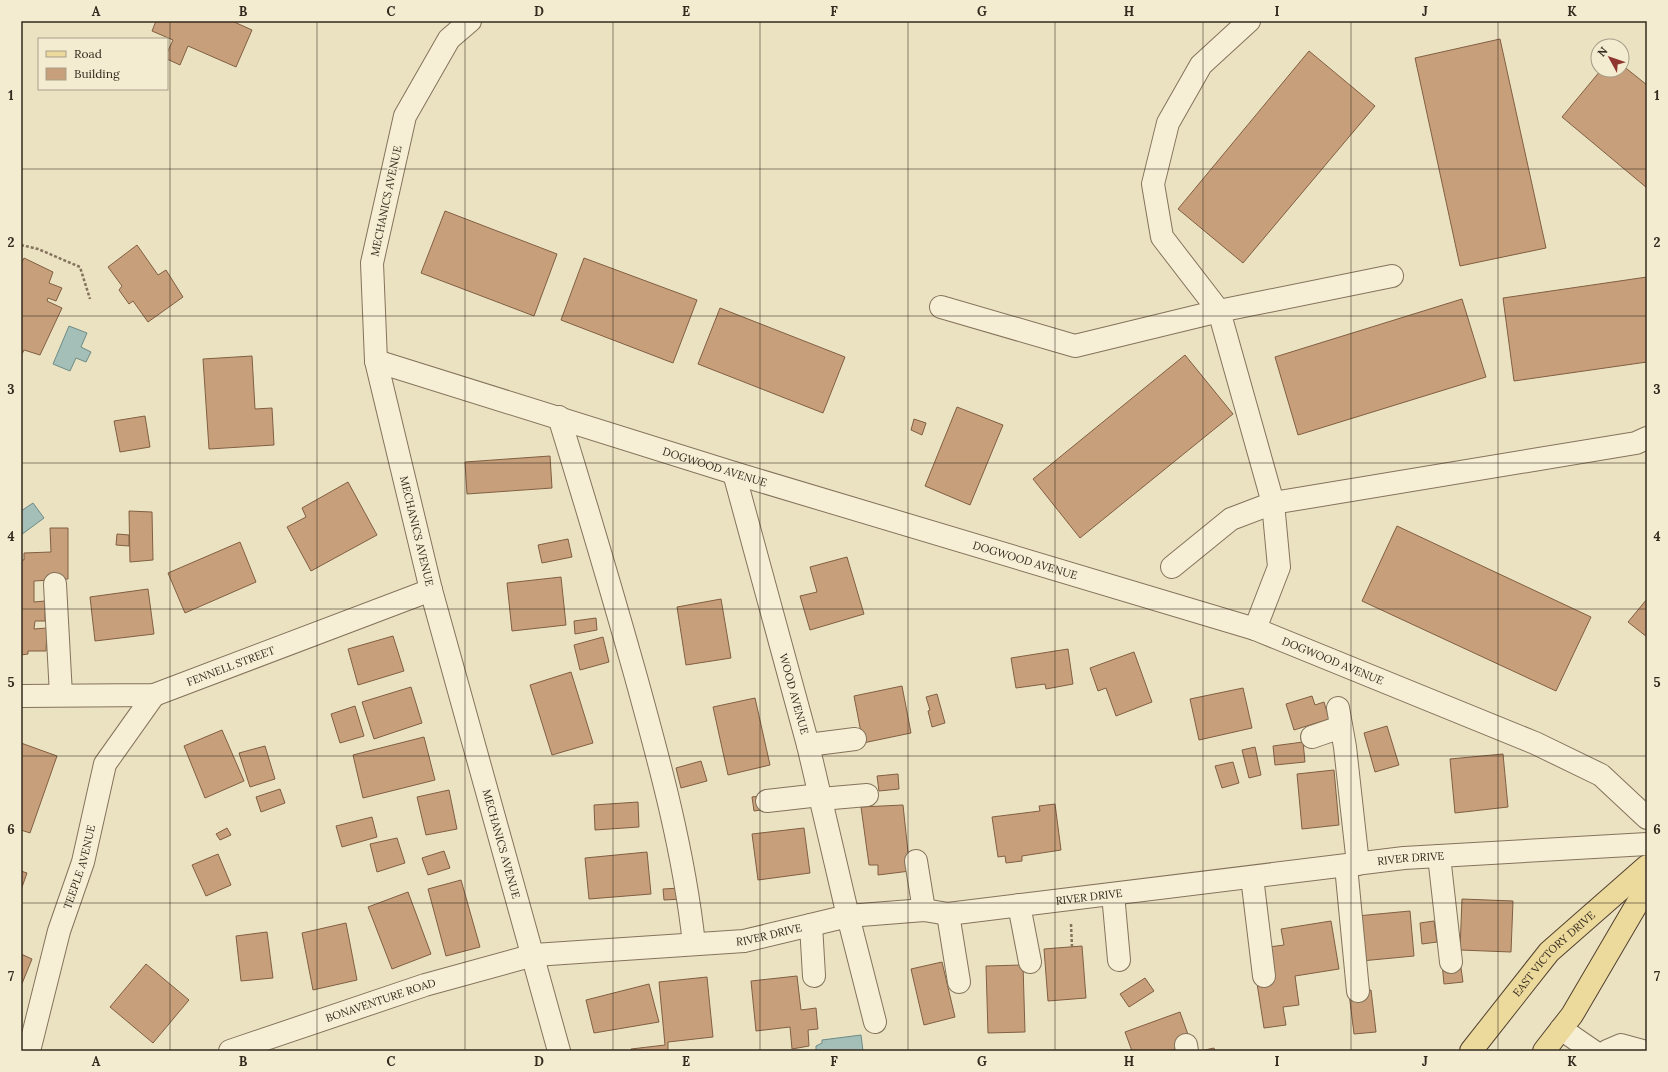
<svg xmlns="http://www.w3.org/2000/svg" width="1668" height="1072" viewBox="0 0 1668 1072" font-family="Lora,serif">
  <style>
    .water { fill: #a4beb8; stroke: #6c8b86 }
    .building { fill: #c79f7a; stroke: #815f42 }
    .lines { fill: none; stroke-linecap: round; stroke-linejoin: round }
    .minor-casing { stroke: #84735b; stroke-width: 24 }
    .major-casing { stroke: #52412f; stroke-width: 24 }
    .path { stroke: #84735b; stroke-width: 2.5; stroke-dasharray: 3 2; stroke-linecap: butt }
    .minor { stroke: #f6efd5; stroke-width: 22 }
    .major { stroke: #ecd99c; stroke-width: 22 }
    .grid { fill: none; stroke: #342a1e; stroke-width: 1; stroke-opacity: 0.55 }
    .labels { text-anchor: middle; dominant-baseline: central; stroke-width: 3; stroke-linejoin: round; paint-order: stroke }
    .street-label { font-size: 11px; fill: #342a1e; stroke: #f3ecd1 }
    .neatline { fill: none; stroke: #342a1e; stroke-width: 1.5 }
    .grid-label { font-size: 13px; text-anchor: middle; font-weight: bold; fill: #342a1e }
  </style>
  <rect width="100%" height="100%" fill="#ebe2c2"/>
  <g class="water">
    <polygon points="69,326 87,333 81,347 91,352 86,362 76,358 70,371 53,364"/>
    <polygon points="33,503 44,518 21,535 21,511"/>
    <polygon points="861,1035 863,1051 816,1051 816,1046 822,1043 822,1040"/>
  </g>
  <g class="building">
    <polygon points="156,21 232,21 252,30 236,67 188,46 180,65 167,59 167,53 173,40 152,31"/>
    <polygon points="1500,39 1546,248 1460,266 1415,58"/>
    <polygon points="1309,51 1375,106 1243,263 1178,209"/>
    <polygon points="1622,65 1647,85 1647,188 1562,117 1601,70 1622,70"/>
    <polygon points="445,211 557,254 534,316 421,273"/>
    <polygon points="137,245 158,275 166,270 183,297 148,322 133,301 129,304 119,290 122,286 108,267"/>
    <polygon points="24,258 53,272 49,283 62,288 56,301 48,298 47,301 62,308 40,355 24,350 21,356 21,264"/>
    <polygon points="584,258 697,300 673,363 561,320"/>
    <polygon points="1647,277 1647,362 1514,381 1503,298"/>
    <polygon points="1462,299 1486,377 1298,435 1275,357"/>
    <polygon points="720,308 845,357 823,413 698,364"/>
    <polygon points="1185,355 1233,414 1080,538 1033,479"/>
    <polygon points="252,356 255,409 272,408 274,445 209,449 203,359"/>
    <polygon points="957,407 1003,425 970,505 925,486"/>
    <polygon points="145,416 150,447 120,452 114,421"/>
    <polygon points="914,419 926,423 922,435 911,430"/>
    <polygon points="550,456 552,488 467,494 465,462"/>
    <polygon points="348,482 377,535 311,571 287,527 306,517 302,508"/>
    <polygon points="129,511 152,512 153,560 130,562"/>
    <polygon points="1397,526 1591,617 1556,691 1362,601"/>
    <polygon points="50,528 68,528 68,579 34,581 34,602 45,601 45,621 35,621 34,629 47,628 46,651 28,651 28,654 21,655 21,560 24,560 24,553 51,552"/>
    <polygon points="117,534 129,535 129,546 116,545"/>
    <polygon points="568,539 572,557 542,563 538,545"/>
    <polygon points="240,542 256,582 185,613 168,573"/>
    <polygon points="847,557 864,614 810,630 800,596 817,592 810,567"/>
    <polygon points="561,577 566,625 512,631 507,583"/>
    <polygon points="148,589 154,634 95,641 90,597"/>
    <polygon points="721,599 731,658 686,665 677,607"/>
    <polygon points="1647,599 1647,637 1628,622"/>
    <polygon points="596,618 597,630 575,634 574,621"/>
    <polygon points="393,636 404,671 358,685 348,649"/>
    <polygon points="603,637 609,662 580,670 574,645"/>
    <polygon points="1068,649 1073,684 1046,689 1045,684 1016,688 1011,658"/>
    <polygon points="1134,652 1152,702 1116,716 1106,688 1098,691 1090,668"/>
    <polygon points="571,672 593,743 552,755 530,685"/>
    <polygon points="902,686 911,733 863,743 854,696"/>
    <polygon points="411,687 422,723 374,739 362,702"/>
    <polygon points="1243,688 1252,728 1199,740 1190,699"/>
    <polygon points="937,694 945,723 932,727 928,711 930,710 926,697"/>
    <polygon points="1312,696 1315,705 1324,702 1329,719 1294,730 1286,704"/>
    <polygon points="755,698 770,765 728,775 713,707"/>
    <polygon points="355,706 364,736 340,743 331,714"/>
    <polygon points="1387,726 1399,765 1375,772 1364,733"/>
    <polygon points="222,730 244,781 205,798 184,746"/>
    <polygon points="424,737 435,780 363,798 353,755"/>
    <polygon points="1303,742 1305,762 1275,765 1273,746"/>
    <polygon points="21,743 57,756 30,833 21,830"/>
    <polygon points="265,746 275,779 250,787 239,753"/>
    <polygon points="1255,747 1261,775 1249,778 1242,750"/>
    <polygon points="1503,754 1508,807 1455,813 1450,759"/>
    <polygon points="701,761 707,781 681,788 676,768"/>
    <polygon points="1233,762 1239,783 1222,788 1215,766"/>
    <polygon points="1334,770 1339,825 1302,829 1297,774"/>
    <polygon points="898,774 899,789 879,791 877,776"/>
    <polygon points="280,789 285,803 261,812 256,797"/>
    <polygon points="449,790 457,829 426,835 417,797"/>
    <polygon points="766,795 768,809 754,811 752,797"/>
    <polygon points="638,802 639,827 595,830 594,805"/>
    <polygon points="1055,804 1061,850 1022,856 1022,861 1006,863 1005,856 998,857 992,817 1040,811 1039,806"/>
    <polygon points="903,805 910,871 878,875 878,865 869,865 861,807"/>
    <polygon points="372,817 377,837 342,847 336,826"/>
    <polygon points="227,828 231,835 220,840 216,834"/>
    <polygon points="804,828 810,873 758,880 752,834"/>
    <polygon points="397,838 405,863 377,872 370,844"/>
    <polygon points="444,851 450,868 428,875 422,858"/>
    <polygon points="647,852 651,894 589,899 585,858"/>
    <polygon points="218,854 231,885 206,896 192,865"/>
    <polygon points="21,871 27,873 21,890"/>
    <polygon points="461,880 480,947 446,956 428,889"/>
    <polygon points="680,888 682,899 664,900 663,889"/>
    <polygon points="408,892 431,954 392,969 368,907"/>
    <polygon points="1462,899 1513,901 1511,952 1460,950"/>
    <polygon points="1410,911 1414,956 1361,961 1357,916"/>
    <polygon points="1331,921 1339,969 1295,976 1299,1005 1283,1007 1286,1025 1264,1028 1256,977 1269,947 1284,945 1281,929"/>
    <polygon points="1434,921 1437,942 1422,944 1420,923"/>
    <polygon points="346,923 357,980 313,990 302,933"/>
    <polygon points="267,932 273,978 241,981 236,936"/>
    <polygon points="1082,946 1086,998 1048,1001 1044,949"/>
    <polygon points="21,954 32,959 21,986"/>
    <polygon points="1460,961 1463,982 1444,984 1442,963"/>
    <polygon points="942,962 955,1017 924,1025 911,969"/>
    <polygon points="146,964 189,1000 153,1043 110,1007"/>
    <polygon points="1023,965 1025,1032 988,1033 986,966"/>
    <polygon points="797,976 801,1010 816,1008 818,1029 808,1030 809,1046 792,1049 790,1027 756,1031 751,981"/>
    <polygon points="707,977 713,1037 668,1042 668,1051 631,1051 631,1049 665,1045 659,982"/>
    <polygon points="1145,978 1154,991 1129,1007 1120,994"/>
    <polygon points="649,984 659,1022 594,1033 586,1000"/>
    <polygon points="1371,990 1376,1032 1354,1034 1349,993"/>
    <polygon points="1180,1012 1191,1043 1170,1051 1132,1051 1125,1032"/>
    <polygon points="1214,1048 1215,1051 1200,1051"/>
  </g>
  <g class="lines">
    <defs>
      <g id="minor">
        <path id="s1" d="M470,21L449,39L405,116L372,263L376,361L431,590L559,1051"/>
        <polyline points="1249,21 1201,65 1168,123 1153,184 1162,237 1219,311 1273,503 1279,567 1255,629"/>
        <polyline points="941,307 1075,346 1219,311 1392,276"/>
        <path id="s2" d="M376,361L734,473L1255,629L1535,743L1601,775L1647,818"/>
        <path d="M559,417C585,501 610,585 634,670C659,760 684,851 694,944"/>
        <path id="s3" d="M734,473L808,745L848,916L875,1022"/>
        <polyline points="1172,567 1231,519 1273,503 1636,443 1647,438"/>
        <polyline points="55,584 61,695"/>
        <path id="s4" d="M21,696L154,695L431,590"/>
        <polyline points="1338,708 1345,747 1358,864"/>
        <polyline points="1312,737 1341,727"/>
        <polyline points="808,745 855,739"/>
        <polyline points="821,799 867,795"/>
        <polyline points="767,801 820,795"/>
        <polyline points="1439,856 1451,962"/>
        <polyline points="916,861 924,910"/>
        <polyline points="1346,866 1358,991"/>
        <polyline points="1252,877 1264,976"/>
        <polyline points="1113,894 1119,960"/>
        <polyline points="1019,905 1030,962"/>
        <polyline points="948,914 959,982"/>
        <polyline points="811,925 814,976"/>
        <polyline points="1561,1029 1593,1051"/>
        <polyline points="1186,1045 1187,1051"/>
        <path id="s5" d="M29,1051L59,931L83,862L105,764L154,695"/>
        <path id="s6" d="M230,1051L425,985L534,955L744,941L848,916L924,910L948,914L1404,858L1647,844"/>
        <polyline points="1607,1051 1621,1045 1643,1051"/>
      </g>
      <g id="major">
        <path id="s7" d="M1471,1051L1549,952L1647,866"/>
        <polyline points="1544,1051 1572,1015 1647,887"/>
      </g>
    </defs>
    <use href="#minor" class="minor-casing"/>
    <use href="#major" class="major-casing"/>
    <g class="path">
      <polyline points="21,245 38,249 80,267 90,299"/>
      <polyline points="1071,924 1072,947"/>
    </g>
    <use href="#minor" class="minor"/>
    <use href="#major" class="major"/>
  </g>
  <path class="grid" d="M170,21V1051M317,21V1051M465,21V1051M613,21V1051M760,21V1051M908,21V1051M1055,21V1051M1203,21V1051M1351,21V1051M1498,21V1051M21,169H1647M21,316H1647M21,463H1647M21,609H1647M21,756H1647M21,903H1647"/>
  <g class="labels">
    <g class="street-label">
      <text transform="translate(386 201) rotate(-78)">MECHANICS AVENUE</text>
      <text stroke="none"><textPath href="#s2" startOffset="355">DOGWOOD AVENUE</textPath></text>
      <text stroke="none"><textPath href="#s1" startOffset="540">MECHANICS AVENUE</textPath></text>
      <text stroke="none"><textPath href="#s2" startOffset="679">DOGWOOD AVENUE</textPath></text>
      <text stroke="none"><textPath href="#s2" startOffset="1003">DOGWOOD AVENUE</textPath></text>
      <text stroke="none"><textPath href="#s4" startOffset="215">FENNELL STREET</textPath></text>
      <text stroke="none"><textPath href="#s3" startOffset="229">WOOD AVENUE</textPath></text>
      <text stroke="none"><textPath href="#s1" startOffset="864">MECHANICS AVENUE</textPath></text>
      <text stroke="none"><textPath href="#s6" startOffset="1203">RIVER DRIVE</textPath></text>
      <text stroke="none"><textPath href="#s5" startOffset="191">TEEPLE AVENUE</textPath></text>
      <text stroke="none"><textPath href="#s6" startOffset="879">RIVER DRIVE</textPath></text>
      <text stroke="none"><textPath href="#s6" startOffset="555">RIVER DRIVE</textPath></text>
      <text stroke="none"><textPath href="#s7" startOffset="128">EAST VICTORY DRIVE</textPath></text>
      <text stroke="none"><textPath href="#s6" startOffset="159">BONAVENTURE ROAD</textPath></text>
    </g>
  </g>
  <rect width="1668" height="1072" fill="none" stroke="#f3ecd1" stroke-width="44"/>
  <rect x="38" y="38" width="130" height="52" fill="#f3ecd1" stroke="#a79e89"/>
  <rect x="46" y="51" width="20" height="6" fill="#ecd99c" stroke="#a79e89"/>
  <text x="74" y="58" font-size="12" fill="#342a1e">Road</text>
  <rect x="46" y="68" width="20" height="12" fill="#c79f7a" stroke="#a79e89"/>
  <text x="74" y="78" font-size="12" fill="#342a1e">Building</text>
  <g transform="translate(1610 58) rotate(310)"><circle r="19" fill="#f3ecd1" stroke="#a79e89"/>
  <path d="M0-3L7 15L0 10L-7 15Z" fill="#8f342e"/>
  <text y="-6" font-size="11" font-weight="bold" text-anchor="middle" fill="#342a1e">N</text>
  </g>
  <rect x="22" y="22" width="1624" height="1028" class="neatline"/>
  <g class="grid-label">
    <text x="96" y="16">A</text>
    <text x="243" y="16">B</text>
    <text x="391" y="16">C</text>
    <text x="539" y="16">D</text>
    <text x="686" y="16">E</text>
    <text x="834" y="16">F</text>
    <text x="982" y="16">G</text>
    <text x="1129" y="16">H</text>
    <text x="1277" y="16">I</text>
    <text x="1425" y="16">J</text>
    <text x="1572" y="16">K</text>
    <text x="11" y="100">1</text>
    <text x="1657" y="100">1</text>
    <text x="11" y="247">2</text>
    <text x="1657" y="247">2</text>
    <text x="11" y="394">3</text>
    <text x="1657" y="394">3</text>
    <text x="11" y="541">4</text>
    <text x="1657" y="541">4</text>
    <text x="11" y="687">5</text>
    <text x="1657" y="687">5</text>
    <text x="11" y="834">6</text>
    <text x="1657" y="834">6</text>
    <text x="11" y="981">7</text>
    <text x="1657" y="981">7</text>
    <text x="96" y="1066">A</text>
    <text x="243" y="1066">B</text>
    <text x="391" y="1066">C</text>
    <text x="539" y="1066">D</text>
    <text x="686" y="1066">E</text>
    <text x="834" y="1066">F</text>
    <text x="982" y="1066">G</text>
    <text x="1129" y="1066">H</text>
    <text x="1277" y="1066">I</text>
    <text x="1425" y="1066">J</text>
    <text x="1572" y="1066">K</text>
  </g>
</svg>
